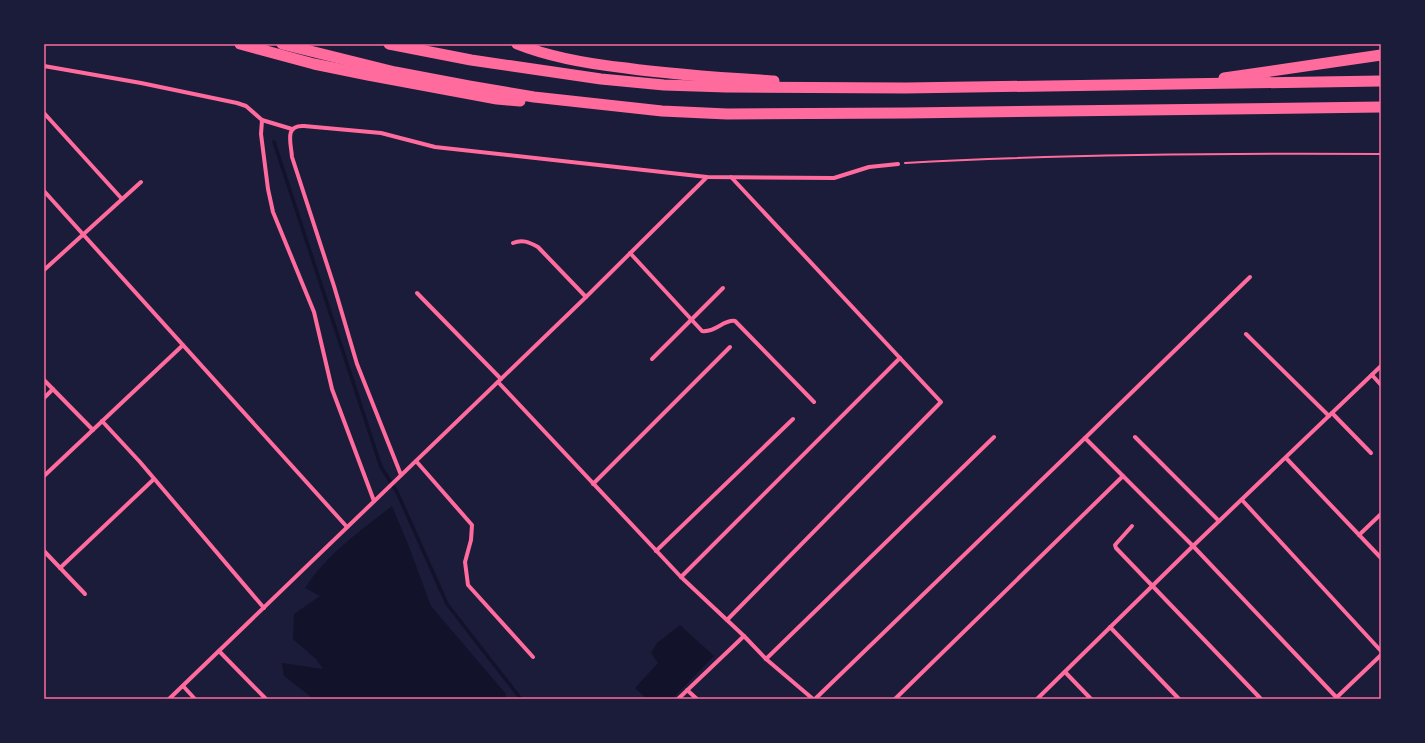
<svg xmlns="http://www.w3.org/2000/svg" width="1425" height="743" viewBox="0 0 1425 743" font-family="'Source Serif 4',serif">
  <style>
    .water { fill: #12122b }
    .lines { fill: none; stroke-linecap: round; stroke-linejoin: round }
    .stream { stroke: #12122b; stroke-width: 3.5 }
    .path { stroke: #ff6b9d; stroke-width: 2 }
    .minor { stroke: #ff6b9d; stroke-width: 4 }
    .motorway { stroke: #ff6b9d; stroke-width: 11 }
    .neatline { fill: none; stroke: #ff6b9d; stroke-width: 1.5 }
  </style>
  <rect width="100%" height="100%" fill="#1b1b3a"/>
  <g class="water">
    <path d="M392,506L408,544L431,606L506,694L505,699H314L284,676L282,663L323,669L316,659L293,639L294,614L320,596L305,588C327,554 360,531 392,506Z"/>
    <polygon points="680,625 714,656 672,699 647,699 635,688 658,663 651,653 657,643"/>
  </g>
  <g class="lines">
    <polyline class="stream" points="274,142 381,467 397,492 447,604 521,699"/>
    <path class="path" d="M905,163C1064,154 1222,153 1381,154"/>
    <g class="minor">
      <polyline points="44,66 141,83 237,103 246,106 262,120 292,129"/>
      <polyline points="44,113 122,199"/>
      <polyline points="262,120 261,134 268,189 273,212 314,312 332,389 374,501"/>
      <polyline points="44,191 347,527"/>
      <path d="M513,243C522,239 529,242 538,247L586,297"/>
      <path d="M630,253L702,331C715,333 724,319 735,321L814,402"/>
      <polyline points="44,270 141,182"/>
      <polyline points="417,293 501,379"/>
      <polyline points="1246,334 1329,416"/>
      <polyline points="652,359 723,288"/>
      <polyline points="1372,375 1381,385"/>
      <polyline points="44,380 93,430"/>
      <polyline points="498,382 681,577 744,636 766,659 813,699"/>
      <polyline points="44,398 53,389"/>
      <polyline points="1332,413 1371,453"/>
      <polyline points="102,421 140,462 264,608"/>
      <polyline points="1135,437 1219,521"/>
      <polyline points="1085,438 1250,277"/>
      <polyline points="1286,458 1381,558"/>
      <polyline points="416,461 472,525 471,540 465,562 468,585 533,657"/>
      <path d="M401,475L357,364L334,286L292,157C291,143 284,125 304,126L381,133L435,147L707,177L834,178L869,167L898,164"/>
      <polyline points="44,476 183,345"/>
      <polyline points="593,484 730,347"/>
      <polyline points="1242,500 1381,651"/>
      <polyline points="1132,526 1115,545 1116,548 1261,699"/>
      <polyline points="1359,535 1381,514"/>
      <polyline points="44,551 85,594"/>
      <polyline points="656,551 793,419"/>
      <polyline points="60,568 154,479"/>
      <polyline points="681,577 900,358"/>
      <polyline points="727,620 941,402 731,177"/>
      <polyline points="1110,627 1179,699"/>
      <polyline points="219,651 266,699"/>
      <polyline points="766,659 994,437"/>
      <polyline points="1065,672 1091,699"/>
      <polyline points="183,686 195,699"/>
      <polyline points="687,690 697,699"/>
      <polyline points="1336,698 1381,655"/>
      <polyline points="169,699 586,297 707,177"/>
      <polyline points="678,699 744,636"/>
      <polyline points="815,699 1085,438 1123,476"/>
      <polyline points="895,699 1123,476 1193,546 1338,699"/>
      <polyline points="1037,699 1193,546 1381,366"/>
    </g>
    <g class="motorway">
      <polyline points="240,44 314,64 368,75 497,99 520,101"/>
      <polyline points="282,44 395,72 469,86 534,97 662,111 727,114 907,113 1381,107"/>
      <polyline points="389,44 471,60 601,79 664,85 726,87 906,88 1381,81"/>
      <path d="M517,44C552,58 589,64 626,68C675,75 725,78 774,81"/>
      <polyline points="1224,78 1381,55"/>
    </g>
  </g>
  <rect width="1425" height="743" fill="none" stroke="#1b1b3a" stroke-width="90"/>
  <rect x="45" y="45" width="1335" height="653" class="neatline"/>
</svg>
